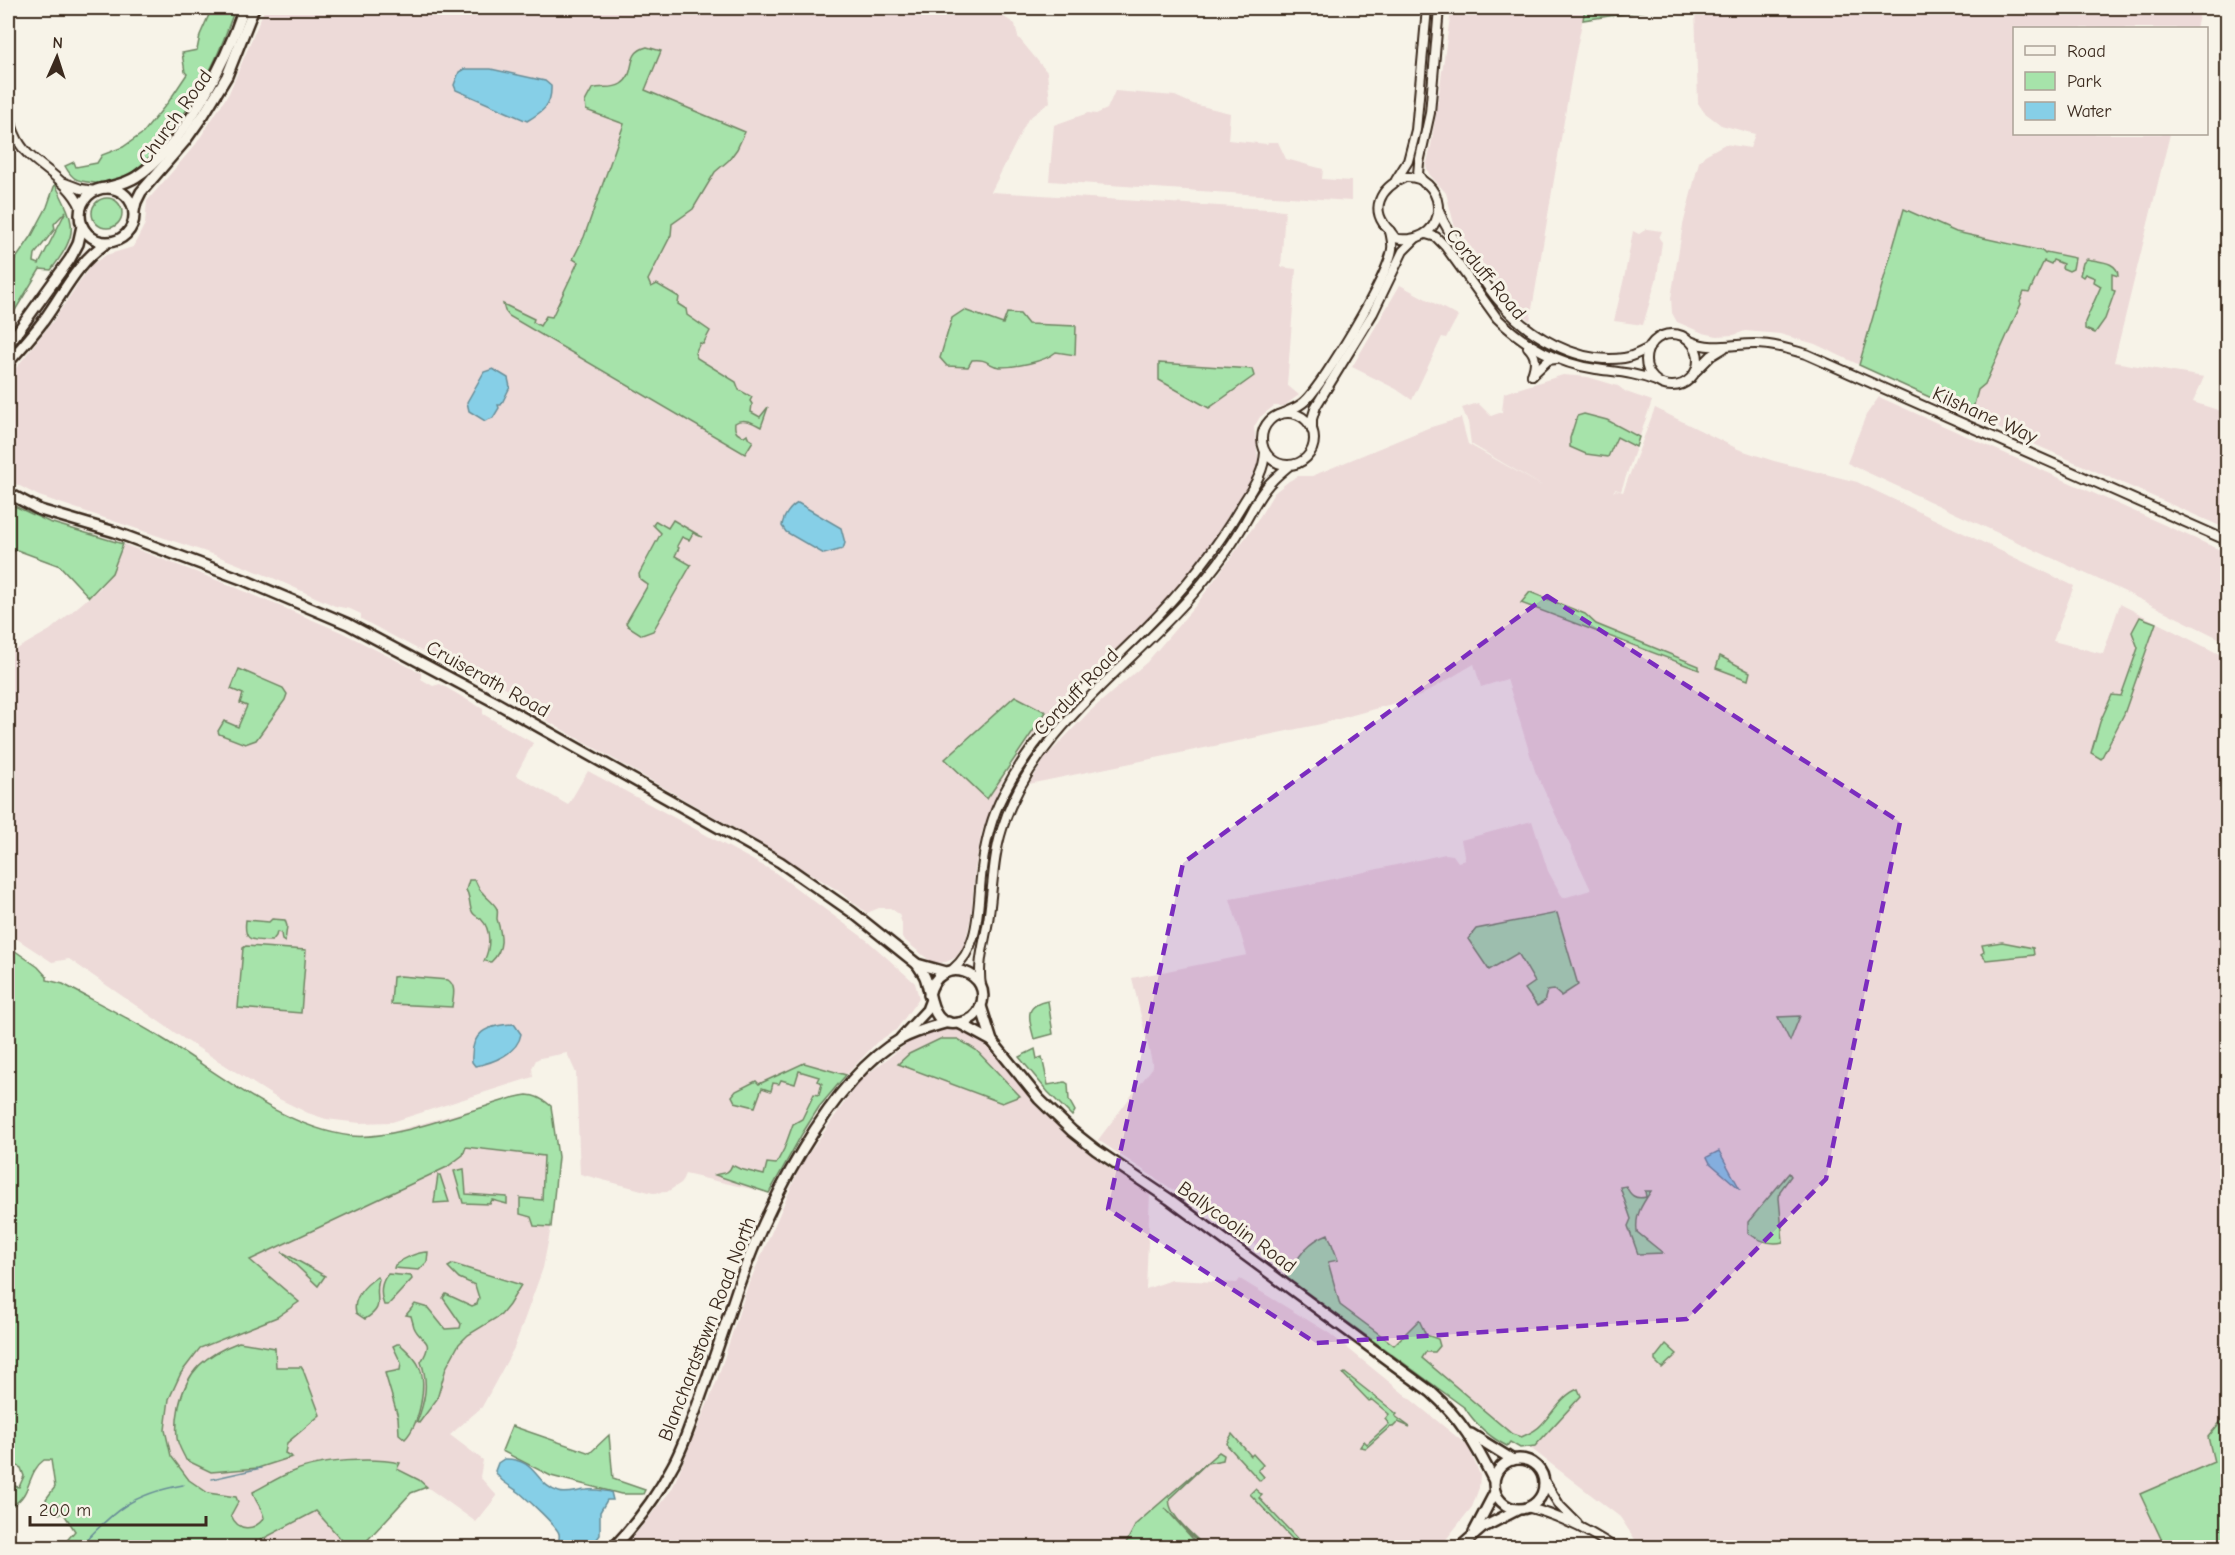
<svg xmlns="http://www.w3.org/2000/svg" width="2235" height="1555" viewBox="0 0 2235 1555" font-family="'Comic Neue',sans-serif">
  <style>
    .built { fill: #eddad8 }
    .green { fill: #a6e3aa; stroke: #708664; stroke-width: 1.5; fill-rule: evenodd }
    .water { fill: #86cfe7; stroke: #688d97; stroke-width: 1.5 }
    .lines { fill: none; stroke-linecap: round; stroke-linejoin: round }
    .stream { stroke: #688d97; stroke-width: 1.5 }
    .tertiary-casing { stroke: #3b2a1e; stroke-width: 12 }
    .secondary-casing { stroke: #3b2a1e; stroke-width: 14 }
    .tertiary { stroke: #f7f3e8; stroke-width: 8 }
    .secondary { stroke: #f7f3e8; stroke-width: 9 }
    .marked { fill: #7b2cbf; fill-opacity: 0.2; stroke: #7b2cbf; stroke-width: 4.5; stroke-dasharray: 12 8; stroke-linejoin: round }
    .labels { text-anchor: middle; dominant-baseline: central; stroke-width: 6; stroke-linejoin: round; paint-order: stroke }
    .street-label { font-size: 20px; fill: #3b2a1e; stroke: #f7f3e8 }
  </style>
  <rect width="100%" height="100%" fill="#f7f3e8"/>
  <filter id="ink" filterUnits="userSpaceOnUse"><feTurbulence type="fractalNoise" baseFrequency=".0167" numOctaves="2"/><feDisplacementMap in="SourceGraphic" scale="12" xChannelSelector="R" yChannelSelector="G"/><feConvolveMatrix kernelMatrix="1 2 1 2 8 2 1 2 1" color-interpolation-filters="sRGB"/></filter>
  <g filter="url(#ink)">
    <g class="built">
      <polygon points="265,8 990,8 1015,24 1018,37 1047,72 1050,102 1028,119 991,192 1285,210 1281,267 1296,269 1287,385 1299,395 1284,406 1274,406 1260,417 1254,427 1259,466 1255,474 1211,543 1187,576 1118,653 1051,714 1030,738 1005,774 982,831 975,869 971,917 967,935 964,946 955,958 946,962 937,963 929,960 902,938 902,924 899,914 890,908 879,908 867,913 837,890 764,845 514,702 512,694 501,684 494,682 487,686 361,619 361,614 350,609 335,606 273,578 212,554 39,496 8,480 8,375 16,368 53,321 91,265 106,255 133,247 145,224 147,201 196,144 229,93"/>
      <polygon points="1454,8 1585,8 1574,62 1530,321 1510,302 1454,224 1446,193 1429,174 1426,166 1431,146 1450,18"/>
      <polygon points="1695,8 2201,8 2196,28 2014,28 2014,134 2170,134 2114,362 2204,377 2193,402 2227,413 2227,529 1938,402 1815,344 1780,334 1745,331 1734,335 1717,336 1703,333 1677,322 1672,313 1671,298 1683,225 1699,162 1705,155 1725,144 1750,148 1755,134 1721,125 1704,112 1698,103"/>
      <polygon points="1115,91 1175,96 1193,104 1230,113 1228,140 1267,144 1268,142 1278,142 1286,159 1323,169 1322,179 1351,181 1351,201 1049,181 1054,125 1088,113 1096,114 1107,109"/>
      <polygon points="1647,229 1662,231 1659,238 1662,242 1657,277 1643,325 1614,321 1625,274 1633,231 1639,234"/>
      <polygon points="1400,285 1458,316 1446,338 1442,337 1412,400 1396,389 1352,367"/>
      <polygon points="1563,375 1588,377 1618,386 1626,392 1652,401 1621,491 1615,489 1613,492 1616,490 1623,492 1655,408 1738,449 1774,461 1857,482 2074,586 2053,641 2103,654 2120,604 2227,658 2228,1239 2222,1240 2228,1318 2227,1405 2222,1420 2208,1437 2215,1462 2140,1494 2165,1547 1640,1547 1620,1517 1455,1390 1274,1257 1098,1140 1153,1067 1132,978 1247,955 1230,899 1302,886 1445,854 1453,855 1458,862 1465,860 1461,840 1532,821 1548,871 1563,898 1591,890 1535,771 1507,679 1481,687 1474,664 1420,696 1321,724 1029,784 1046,757 1089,712 1147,662 1196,605 1254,526 1274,493 1289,481 1298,476 1312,476 1428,428 1461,418 1468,444 1544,487 1471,444 1468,422 1462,408 1478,403 1491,416 1502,412 1504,393"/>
      <polygon points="1879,397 2227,553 2227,642 2121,590 1847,463 1866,415"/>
      <polygon points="123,544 232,586 341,632 421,673 421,679 433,686 440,684 483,709 483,714 533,743 516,775 568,805 588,771 773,871 868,941 915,983 919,998 896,1030 877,1042 846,1075 819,1107 802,1134 769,1193 685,1174 681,1183 667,1192 653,1193 580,1174 576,1073 567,1053 540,1058 536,1060 532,1068 533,1077 392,1122 360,1123 326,1119 308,1113 275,1097 184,1039 69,959 52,962 8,933 8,654 50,630 99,589 112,573"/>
      <polygon points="63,984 160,1037 269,1107 315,1128 351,1136 381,1135 520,1096 533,1096 544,1100 551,1106 558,1157 551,1227 543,1268 514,1348 482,1407 450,1435 483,1460 480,1477 497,1496 476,1522 427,1487 411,1493 361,1547 237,1547 144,1455 8,1043"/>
      <polygon points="962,1028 981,1041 1069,1134 1099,1159 1150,1193 1146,1289 1172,1280 1237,1283 1240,1279 1329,1333 1468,1446 1480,1475 1479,1488 1472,1507 1440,1547 626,1546 672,1489 716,1383 747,1288 801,1165 860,1080 914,1038 934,1029"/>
    </g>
    <g class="green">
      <path d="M212,8H235C227,32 218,57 205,80C191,106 157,154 134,171C123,178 108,184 95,183C78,181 73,181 65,166L74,162L76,167L97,163L102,155L123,147L143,133L169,101L187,74L185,72L182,53L197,50L200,35Z"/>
      <polygon points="1585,8 1660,8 1583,20"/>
      <path d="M647,47L661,51L645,90L745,132L737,149L729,160L715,172L693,209L672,224L671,235L648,280L651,287L657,284L679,297L678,304L686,309L687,315L710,331L703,344L700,343L695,353L697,358L736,382L739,390L752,397L750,401L752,404L751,412L760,417L768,407L761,427C754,423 743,417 735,423C734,430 736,435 744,436L747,434L748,438L753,441L745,454L509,316L505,311L503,304L534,319L533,322L540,326L546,316L552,317L578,262L573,259L584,237L624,124L586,110L585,102L592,89C602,85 612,90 621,84C638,73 624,53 647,47Z"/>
      <path d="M55,184C76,225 79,232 51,270L40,269L8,322V270L31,237L47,207ZM66,211L39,264L34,262L35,254L55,229L54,224Z"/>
      <circle cx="107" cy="213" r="15"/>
      <polygon points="1904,209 1956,232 2042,251 2045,254 2046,252 2075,258 2073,269 2069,271 2062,268 2063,264 2053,260 2051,264 2044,261 2029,293 2024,292 2020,302 2021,304 1985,384 1978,390 1971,416 1859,365"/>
      <path d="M2087,259C2099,262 2118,261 2118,276L2112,274V290L2115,291L2105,319L2095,333L2085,329V322L2101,286L2094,282L2095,278L2085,274L2083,277L2080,275L2083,263Z"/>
      <path d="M964,310L1003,324L1007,313L1020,314L1028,324L1076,326L1075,355L1056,352C1044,362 1016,367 1000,367C988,366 988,358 972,360L968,367L947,366L940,358L952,318Z"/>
      <polygon points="1159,363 1252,369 1254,376 1209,408 1159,380"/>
      <polygon points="1584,414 1607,420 1639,437 1636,447 1617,437 1608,457 1586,454 1570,447 1570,438 1577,416"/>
      <polygon points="8,503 49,522 123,544 112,573 89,597 60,566 17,550 8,553"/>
      <polygon points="673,520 702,537 693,533 689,540 682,537 677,546 679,548 675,556 691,565 653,631 642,635 628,626 626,623 648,585 640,579 639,574 661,533 653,525 656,521 668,528"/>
      <polygon points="1530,592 1585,614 1596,624 1699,666 1699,670 1521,603"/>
      <polygon points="2140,617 2156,623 2124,714 2101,759 2091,753 2100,722 2112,695 2121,696 2138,648 2132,632"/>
      <polygon points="1720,656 1750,672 1748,680 1716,668"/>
      <polygon points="239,669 283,688 287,694 285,700 256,740 245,744 219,734 218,731 224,721 238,727 247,706 240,703 243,694 231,689"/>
      <polygon points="1015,696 1046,712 987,799 945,759"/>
      <path d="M469,880H475C477,884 479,890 482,892C486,898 494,902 497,909C498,912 497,916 497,919C502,935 505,949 491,962L484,961C490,949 492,930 481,919C476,916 473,915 471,909C469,902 470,896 466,890Z"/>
      <polygon points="1557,913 1578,985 1561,996 1554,990 1547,991 1544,1002 1537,1006 1525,989 1535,982 1518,953 1489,970 1468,939 1476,929"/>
      <path d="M272,919L285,920L287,926L285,942L282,940L281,933L277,932L276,936L272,941C253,940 243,943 246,920L269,922Z"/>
      <polygon points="2002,942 2033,948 2034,955 1986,960 1981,954 1984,952 1982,945"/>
      <path d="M8,946L38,967L47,977V980L63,984C96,1002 131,1019 163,1039C219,1073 283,1128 351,1136C388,1140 450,1117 487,1106C500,1102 514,1096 527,1095C536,1095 544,1100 551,1106L558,1157L551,1227L534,1226L531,1217L520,1214V1198L542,1200L544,1156L466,1147L463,1155L447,1167L250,1260L299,1302L277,1317L200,1348L181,1373L169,1399L165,1430L171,1456L189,1480L208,1493L236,1497L238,1502L231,1515C238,1532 254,1531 264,1518C262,1507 255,1502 253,1492C267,1485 280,1476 294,1471C320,1460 373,1457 400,1463L397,1469L419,1480L427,1487L411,1493L361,1547H348L316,1511L251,1545L250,1547H49L50,1546L63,1545L75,1531L64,1514L53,1513L48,1510L46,1499L55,1487L51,1460H44C27,1472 32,1494 13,1505H8L9,1485L19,1487L24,1476L21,1468L12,1463L15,1457L8,1453Z"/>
      <polygon points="246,946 306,950 301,1013 238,1008 243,948"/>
      <path d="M400,976L448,980C457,986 453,998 452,1007L391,1004L393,977Z"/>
      <path d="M1048,1001L1053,1034L1034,1039C1029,1019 1023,1005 1048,1001Z"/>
      <polygon points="1800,1016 1790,1041 1778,1017"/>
      <polygon points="940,1039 958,1039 976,1050 1020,1096 1002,1103 898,1064 909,1054"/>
      <polygon points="1035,1049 1037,1059 1042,1057 1048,1085 1065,1082 1068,1084 1069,1100 1075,1111 1072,1116 1048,1092 1019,1057"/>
      <path d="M804,1063L846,1075L819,1107L802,1134L769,1193L715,1175C722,1172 728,1176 732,1165L740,1169L764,1175L767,1163L776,1164L784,1149L793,1124L802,1119L814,1094L819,1095L822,1083L817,1081L819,1077L799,1071L795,1084L781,1080L779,1084L773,1083L771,1091L762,1088L755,1107L735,1102L732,1096L736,1091L756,1081L759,1084Z"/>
      <polygon points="464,1169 466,1194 507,1197 507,1204 492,1200 490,1204 463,1203 454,1171"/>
      <path d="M1789,1173L1791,1176L1780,1191L1779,1198L1783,1242C1770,1245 1759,1241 1748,1233V1222Z"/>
      <polygon points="438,1175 440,1175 449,1202 434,1203"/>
      <path d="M1626,1186C1630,1195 1635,1200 1646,1197L1645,1191H1651C1641,1206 1635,1215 1637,1232L1663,1253L1638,1254L1628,1226L1631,1219L1620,1187Z"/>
      <path d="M1328,1234L1338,1260L1328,1262L1340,1305L1394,1345L1419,1320L1426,1335L1438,1339L1440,1346L1435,1352H1426L1422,1358L1512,1434L1521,1437C1528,1434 1536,1431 1541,1425C1552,1414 1563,1394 1578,1389L1581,1396L1535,1446L1520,1448L1510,1442L1507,1446C1489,1437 1476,1425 1465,1408L1286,1277C1299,1257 1305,1243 1328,1234Z"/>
      <polygon points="282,1252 325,1276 318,1286"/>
      <path d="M428,1252L427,1262L419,1270L394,1268L395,1265C404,1258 417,1252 428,1252Z"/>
      <path d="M453,1264L521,1285L509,1305L501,1315L468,1335L459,1344L446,1368L437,1399L419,1423L417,1422C425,1401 429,1383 421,1362C436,1337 421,1344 414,1327C413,1323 412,1320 411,1316L406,1315L415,1304L428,1308L445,1329L460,1328L461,1324L443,1298L446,1294L472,1306L477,1304L479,1298L475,1285L459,1278L448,1267Z"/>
      <path d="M388,1274L411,1276L412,1279L388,1305H384C380,1294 380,1283 388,1274Z"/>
      <path d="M377,1277L379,1279C373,1299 387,1306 365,1319L356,1313C352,1298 365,1285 377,1277Z"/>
      <path d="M239,1342L275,1348L276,1367H302L320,1415L287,1443L285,1453L292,1457L258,1468L211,1472L186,1460C183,1453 178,1446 177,1438C176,1428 177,1416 179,1406C187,1370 205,1355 239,1342Z"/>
      <path d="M397,1344H400C407,1351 415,1357 419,1366C428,1385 419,1425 405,1439L399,1434L398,1417L385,1373L400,1370L401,1363L393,1346Z"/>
      <polygon points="1666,1344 1677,1354 1662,1368 1655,1361 1655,1358"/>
      <polygon points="1345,1373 1397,1414 1395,1416 1410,1427 1398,1422 1393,1427 1391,1426 1366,1448 1360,1447 1364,1441 1367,1444 1389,1424 1385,1419 1389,1414 1372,1400 1369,1401 1343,1374"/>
      <polygon points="2227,1405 2227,1547 2165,1547 2140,1494 2214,1462 2208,1437 2222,1420"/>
      <polygon points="512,1426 590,1453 609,1435 613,1479 645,1490 643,1494 621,1494 551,1476 502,1451"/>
      <polygon points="1232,1434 1251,1456 1253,1454 1263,1465 1258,1470 1264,1477 1260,1481 1228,1446 1227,1443"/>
      <path d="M1219,1452L1224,1455L1223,1460L1207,1463L1170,1498C1165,1513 1195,1536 1205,1547H1203L1165,1508L1200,1547H1124L1136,1524Z"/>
      <polygon points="1255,1489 1262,1495 1259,1498 1305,1547 1300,1547 1250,1494"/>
    </g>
    <g class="water">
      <path d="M464,69H491L545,81L551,86C552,106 542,112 527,121L456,90L454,85L459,72Z"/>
      <polygon points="493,369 508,378 510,387 501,405 498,405 499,408 493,418 485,421 469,411 467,402 484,372"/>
      <path d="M798,503L841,528L845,543L843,549L824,554L786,532L782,526C783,517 790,507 798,503Z"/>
      <path d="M514,1024L521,1034C518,1053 493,1063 475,1066L472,1062C470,1032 487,1025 514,1024Z"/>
      <polygon points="1719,1151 1740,1189 1710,1163 1707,1157"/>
      <path d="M504,1459C537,1458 535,1485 559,1492C567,1495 579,1490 587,1490C595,1489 603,1491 611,1492L613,1500H607L600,1512V1535L594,1543H589L586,1547H556C558,1543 560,1539 559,1534C558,1527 527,1499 520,1493C510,1485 501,1483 495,1471L498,1463Z"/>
    </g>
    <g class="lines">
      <g class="stream">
        <polyline points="212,1479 261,1468"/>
        <path d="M79,1548C113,1511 132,1494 183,1485"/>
      </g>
      <defs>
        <g id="tertiary">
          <path d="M8,107C10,124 15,141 28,154C46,171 71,184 81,208"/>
          <path d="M1405,177C1443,174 1453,233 1410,239C1405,239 1400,240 1396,238C1394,237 1391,232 1390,231C1368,210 1380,188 1405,177Z"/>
          <polyline points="1396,180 1408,161 1416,130 1427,8"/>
          <polyline points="65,183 81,189 95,191"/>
          <polyline points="1424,183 1418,174 1419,163 1430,113 1439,8"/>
          <path d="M1439,210C1445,230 1458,243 1470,260C1480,274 1488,289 1499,301C1527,335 1578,365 1624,358C1632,357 1641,352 1649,348"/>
          <path d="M1426,234L1436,237L1445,246L1497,318C1524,345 1559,364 1596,369C1617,372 1636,373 1656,381"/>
          <circle cx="1672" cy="360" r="26"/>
          <path d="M1690,341C1712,351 1731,344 1755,344C1772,344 1789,349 1806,354L2228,541"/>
          <path d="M1528,347C1537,356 1536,364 1532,375"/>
          <polyline points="1697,370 1711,356 1724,348"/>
          <polyline points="1532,375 1548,360 1556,359"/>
          <circle cx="1288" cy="439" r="26"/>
          <path d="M1281,414C1289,410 1298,408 1305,401C1325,382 1389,275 1392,249C1393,243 1391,237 1390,231"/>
          <polyline points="1312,430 1312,419 1316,406 1373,313 1403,251 1416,238"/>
          <path d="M952,970C982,946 977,904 982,869C985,844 991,818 1003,795C1037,727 1091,683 1144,630C1181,593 1215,551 1242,505C1253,487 1264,473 1265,452"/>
          <path d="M981,986C977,960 986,939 989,914C993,885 993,857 1002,829C1032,732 1127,669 1192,595C1210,574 1227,553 1241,529C1251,513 1259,493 1273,480C1278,475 1284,470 1290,465"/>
          <polyline points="1545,1482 1560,1506 1577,1523"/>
          <path d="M1530,1508C1561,1516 1588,1530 1615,1548"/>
        </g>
        <g id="secondary">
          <circle cx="107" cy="215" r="27"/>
          <path d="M106,188C116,185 127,183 136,177C185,145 226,61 244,8"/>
          <polyline points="134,211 136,202 141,192 185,141 204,114 227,76 254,8"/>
          <polyline points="8,345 70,259 78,244 82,226"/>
          <path d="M8,363C20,349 33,335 44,320C65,291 76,264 106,243"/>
          <polyline points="8,493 40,510 115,532 244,580 348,624 495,702 780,862 852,912 917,964 946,972"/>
          <path d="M917,964C920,969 925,975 926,980C932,1000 932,1031 963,1022C971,1020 977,1015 980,1008C996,973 939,951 929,995"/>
          <path d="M981,1006L992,1041L1039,1099L1072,1131L1096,1150L1169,1199L1431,1392C1461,1419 1476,1445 1494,1481"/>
          <polyline points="959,1023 992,1041"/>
          <polyline points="901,1038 927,1010 930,1002"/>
          <polyline points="1471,1434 1513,1460"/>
          <circle cx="1519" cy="1484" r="25"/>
          <polyline points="1474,1532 1495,1492"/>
          <path d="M613,1548C636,1524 657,1496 672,1467C682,1450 688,1430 695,1412C710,1371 724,1329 738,1287C765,1211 829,1079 901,1039C916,1031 932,1027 948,1022"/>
          <polyline points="1459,1548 1482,1528 1517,1510"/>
        </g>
      </defs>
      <use href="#tertiary" class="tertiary-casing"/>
      <use href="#secondary" class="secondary-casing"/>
      <use href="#tertiary" class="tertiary"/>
      <use href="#secondary" class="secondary"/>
    </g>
  </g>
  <path class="marked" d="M1547,596L1900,822L1826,1179L1687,1319L1316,1343L1108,1209L1183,863Z"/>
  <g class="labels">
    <g class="street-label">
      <text transform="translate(175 117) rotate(-54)">Church Road</text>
      <text transform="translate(1486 274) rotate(50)">Corduff Road</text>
      <text transform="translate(1985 415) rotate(24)">Kilshane Way</text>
      <text transform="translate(488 679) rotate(29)">Cruiserath Road</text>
      <text transform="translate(1076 692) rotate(-46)">Corduff Road</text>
      <text transform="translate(1237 1227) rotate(36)">Ballycoolin Road</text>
      <text transform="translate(707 1329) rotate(-69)">Blanchardstown Road North</text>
    </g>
  </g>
  <rect width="2235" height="1555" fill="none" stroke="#f7f3e8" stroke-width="30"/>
  <rect x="15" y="15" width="2205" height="1525" fill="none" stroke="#3b2a1e" stroke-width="2" filter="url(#ink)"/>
  <rect x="2013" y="27" width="195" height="108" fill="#f7f3e8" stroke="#aca397" stroke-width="1.5"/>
  <rect x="2025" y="46" width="30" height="9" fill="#f7f3e8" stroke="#aca397" stroke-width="1.5"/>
  <text x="2067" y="57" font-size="18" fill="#3b2a1e">Road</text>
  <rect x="2025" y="72" width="30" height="18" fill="#a6e3aa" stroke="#aca397" stroke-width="1.5"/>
  <text x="2067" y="87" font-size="18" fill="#3b2a1e">Park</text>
  <rect x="2025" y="102" width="30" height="18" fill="#86cfe7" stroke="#aca397" stroke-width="1.5"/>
  <text x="2067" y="117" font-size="18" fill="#3b2a1e">Water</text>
  <g transform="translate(57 57) rotate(3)" stroke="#f7f3e8" stroke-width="4.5" paint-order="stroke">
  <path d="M0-4.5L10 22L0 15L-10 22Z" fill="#3b2a1e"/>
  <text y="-9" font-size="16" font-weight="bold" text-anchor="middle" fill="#3b2a1e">N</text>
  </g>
  <path d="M30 1516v9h176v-9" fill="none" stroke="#3b2a1e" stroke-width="3"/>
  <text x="39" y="1516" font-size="18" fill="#3b2a1e" stroke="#f7f3e8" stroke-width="4.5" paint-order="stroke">200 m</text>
</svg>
